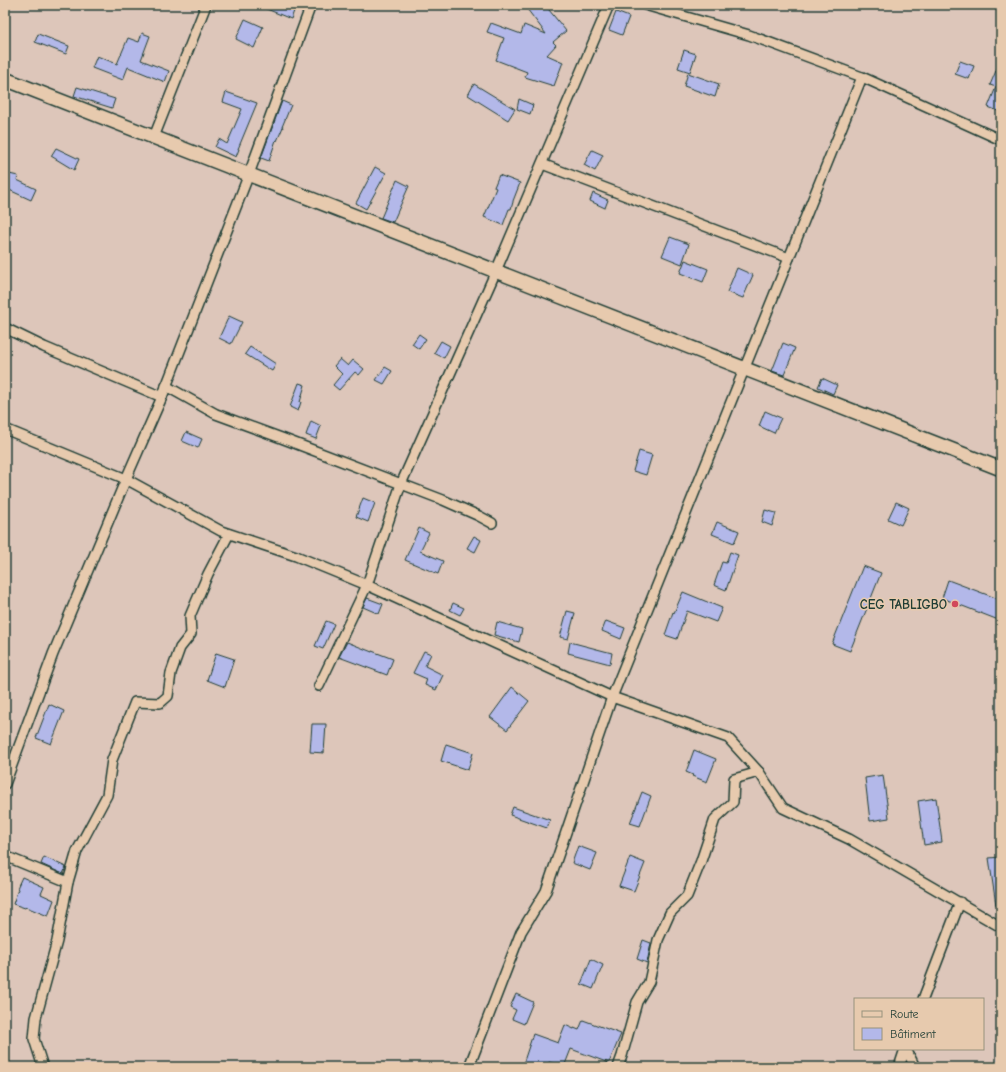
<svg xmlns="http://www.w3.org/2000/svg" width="1006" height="1072" viewBox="0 0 1006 1072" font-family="'Comic Neue',sans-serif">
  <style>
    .building { fill: #b3b8e9; stroke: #1f3d34 }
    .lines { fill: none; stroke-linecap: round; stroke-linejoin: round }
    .street-casing { stroke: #1f3d34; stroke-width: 12 }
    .secondary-casing { stroke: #1f3d34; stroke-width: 16 }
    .street { stroke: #e7caae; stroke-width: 9 }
    .secondary { stroke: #e7caae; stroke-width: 13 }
    .poi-dot { fill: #d1495b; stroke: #e7caae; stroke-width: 1.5 }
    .labels { text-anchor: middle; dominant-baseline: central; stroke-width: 3; stroke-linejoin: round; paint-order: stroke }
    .poi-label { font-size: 13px; font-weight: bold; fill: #1f3d34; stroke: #e7caae; text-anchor: end }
  </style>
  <rect width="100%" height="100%" fill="#ddc6ba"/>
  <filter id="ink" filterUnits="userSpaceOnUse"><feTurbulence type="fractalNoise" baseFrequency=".025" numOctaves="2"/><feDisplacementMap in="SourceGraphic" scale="8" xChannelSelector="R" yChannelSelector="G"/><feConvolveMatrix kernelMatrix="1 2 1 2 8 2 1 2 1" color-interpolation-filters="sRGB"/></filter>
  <g filter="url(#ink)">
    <g class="building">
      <polygon points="257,5 279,5 294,11 291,19"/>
      <polygon points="524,5 545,5 566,31 553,42 556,45 547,55 563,62 554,86 525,77 527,72 496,60 504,38 487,32 491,23 521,34 524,25 546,34"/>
      <polygon points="616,12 629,17 622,35 609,30"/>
      <polygon points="245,19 263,27 254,48 236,39"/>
      <polygon points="142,33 150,36 141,60 169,71 165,82 128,67 123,80 92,68 97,56 117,64 128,38 139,42"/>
      <polygon points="38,34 69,46 66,54 35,42"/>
      <polygon points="684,50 696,54 690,72 678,68"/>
      <polygon points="1001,59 1001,112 988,107 996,87 990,85"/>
      <polygon points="960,61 974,66 969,79 955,74"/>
      <polygon points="688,73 719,84 715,97 684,86"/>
      <polygon points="474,84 515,109 508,120 468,95"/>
      <polygon points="77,87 115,99 112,108 74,96"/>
      <polygon points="226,92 257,103 238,149 239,149 236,157 215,147 219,139 227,144 242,109 223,102"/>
      <polygon points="519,99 533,105 530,114 517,109"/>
      <polygon points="282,101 291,105 282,127 283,127 277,141 276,140 269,161 261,158"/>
      <polygon points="56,148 79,159 74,170 51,156"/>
      <polygon points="592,150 603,155 595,171 584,165"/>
      <polygon points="375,167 386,173 366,209 356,203"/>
      <polygon points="5,173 18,176 17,180 36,189 31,200 5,188"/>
      <polygon points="499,175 520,183 513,201 513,202 511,209 509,209 503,225 484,217 494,193 496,188 494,187"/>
      <polygon points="397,180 409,186 393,222 381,218"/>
      <polygon points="593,193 608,200 605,208 590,201"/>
      <polygon points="670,237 689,244 682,264 662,256"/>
      <polygon points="685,260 708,269 703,282 680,273"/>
      <polygon points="737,268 753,275 743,298 727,292"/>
      <polygon points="229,316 242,322 231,344 219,338"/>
      <polygon points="419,334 426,339 419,349 412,344"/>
      <polygon points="441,341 450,346 444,358 434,353"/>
      <polygon points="783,343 795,348 784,375 772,371"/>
      <polygon points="250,347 276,364 272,371 245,354"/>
      <polygon points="340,359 348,366 353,360 364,369 359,375 355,372 339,390 333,385 342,374 334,366"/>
      <polygon points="385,367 392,371 384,384 376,380"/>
      <polygon points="822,378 837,385 833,394 818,387"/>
      <polygon points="299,383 305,385 300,402 301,402 298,411 290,407"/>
      <polygon points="765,411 781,418 774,433 759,426"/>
      <polygon points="311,421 321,426 316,439 306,435"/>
      <polygon points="186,432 202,439 198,448 182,441"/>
      <polygon points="639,451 652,455 646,475 633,471"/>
      <polygon points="363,498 375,503 368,522 356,517"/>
      <polygon points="896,502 909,508 901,525 888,519"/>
      <polygon points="765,510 776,513 772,526 762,522"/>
      <polygon points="717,522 739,531 734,543 712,534"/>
      <polygon points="419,528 429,533 420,551 443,561 438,574 405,560"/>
      <polygon points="474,536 481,540 475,552 467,548"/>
      <polygon points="730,552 738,555 726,590 714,585 722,562 726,563"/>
      <polygon points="863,566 881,573 850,651 832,644"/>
      <polygon points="948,580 1001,600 1001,621 942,598"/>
      <polygon points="683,592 722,608 716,622 687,611 677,639 665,635 673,612 674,613"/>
      <polygon points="367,598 383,604 379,614 363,607"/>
      <polygon points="453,603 464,608 460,615 450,610"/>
      <polygon points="567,611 575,613 568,639 560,637"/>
      <polygon points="326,621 334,624 323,649 315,646"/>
      <polygon points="606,621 625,628 621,639 602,631"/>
      <polygon points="497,622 522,629 519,642 494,635"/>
      <polygon points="347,642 372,652 372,651 393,659 387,675 339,657"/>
      <polygon points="570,642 612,653 610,664 568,653"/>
      <polygon points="424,651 431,654 425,666 443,675 436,690 425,685 427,679 413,673"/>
      <polygon points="216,653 234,659 225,687 207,680"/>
      <polygon points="512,687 529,701 507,730 490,717"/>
      <polygon points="49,704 64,711 51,744 36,738"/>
      <polygon points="312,724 326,724 324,753 310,752"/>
      <polygon points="446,744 473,753 468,770 441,761"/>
      <polygon points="694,750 716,759 707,782 692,776 693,775 686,772"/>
      <polygon points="883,775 889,818 870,821 865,778"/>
      <polygon points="642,792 651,796 640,826 630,823"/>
      <polygon points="936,798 942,842 924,845 918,801"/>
      <polygon points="513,807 550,820 547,828 510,815"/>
      <polygon points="578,846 597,853 590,870 572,863"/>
      <polygon points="44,857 66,867 63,874 41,864"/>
      <polygon points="630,857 645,863 634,891 619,886"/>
      <polygon points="1001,857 1001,904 996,905 989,858"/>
      <polygon points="22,877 44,887 41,894 54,900 48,916 26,907 25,908 13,904 18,889 17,888"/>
      <polygon points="643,940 651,943 647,963 637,959"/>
      <polygon points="591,959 603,965 593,989 581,984"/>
      <polygon points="516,994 533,1002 524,1024 512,1019 516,1010 510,1007"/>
      <polygon points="583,1020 621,1034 609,1063 571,1049 564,1067 549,1062 547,1067 543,1067 536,1064 535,1067 532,1067 523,1064 533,1034 558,1043 565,1025 574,1029 574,1028 579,1030"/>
    </g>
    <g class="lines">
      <defs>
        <g id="street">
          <polyline points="645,5 749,35 862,77 1001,140"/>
          <polyline points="154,137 206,5"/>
          <polyline points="542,164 789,258"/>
          <polyline points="5,328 44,347 162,397"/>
          <polyline points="166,386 216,414 284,439 443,500 479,516 492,523"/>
          <polyline points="5,429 126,479 221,531 296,556 367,585 612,697 728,738 759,772 783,808 849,839 1001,927"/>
          <polyline points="319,686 367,585 401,484 496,271 609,5"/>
          <polyline points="5,784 53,654 126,479 162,397 249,174 311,5"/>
          <polyline points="5,856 68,882"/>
          <polyline points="923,999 960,902"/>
          <polyline points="906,1049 915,1067"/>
          <polyline points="43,1067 34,1039 36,1018 57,941 68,882 77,851 107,795 112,760 135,702 160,703 168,696 171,673 180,648 191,634 190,616 208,574 229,534"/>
          <polyline points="469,1067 521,932 546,891 612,697 862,77"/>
          <polyline points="618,1067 622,1056 637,1002 649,982 658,940 670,913 687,896 701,861 715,819 733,802 734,779 759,772"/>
          <polyline points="899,1067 905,1049"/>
        </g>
        <polyline id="secondary" points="5,79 1001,469"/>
      </defs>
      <use href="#street" class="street-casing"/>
      <use href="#secondary" class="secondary-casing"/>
      <use href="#street" class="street"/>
      <use href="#secondary" class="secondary"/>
    </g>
  </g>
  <circle class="poi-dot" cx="955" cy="604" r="4"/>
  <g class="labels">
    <g class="poi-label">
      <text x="947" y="604">CEG TABLIGBO</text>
    </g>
  </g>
  <rect width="1006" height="1072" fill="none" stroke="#e7caae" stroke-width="20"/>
  <rect x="10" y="10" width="986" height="1052" fill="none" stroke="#1f3d34" stroke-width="1.5" filter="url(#ink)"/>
  <rect x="854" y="998" width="130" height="52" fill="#e7caae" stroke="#97927d"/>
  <rect x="862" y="1011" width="20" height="6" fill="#e7caae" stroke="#97927d"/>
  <text x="890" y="1018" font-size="12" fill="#1f3d34">Route</text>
  <rect x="862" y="1028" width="20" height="12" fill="#b3b8e9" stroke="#97927d"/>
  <text x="890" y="1038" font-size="12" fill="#1f3d34">Bâtiment</text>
</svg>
